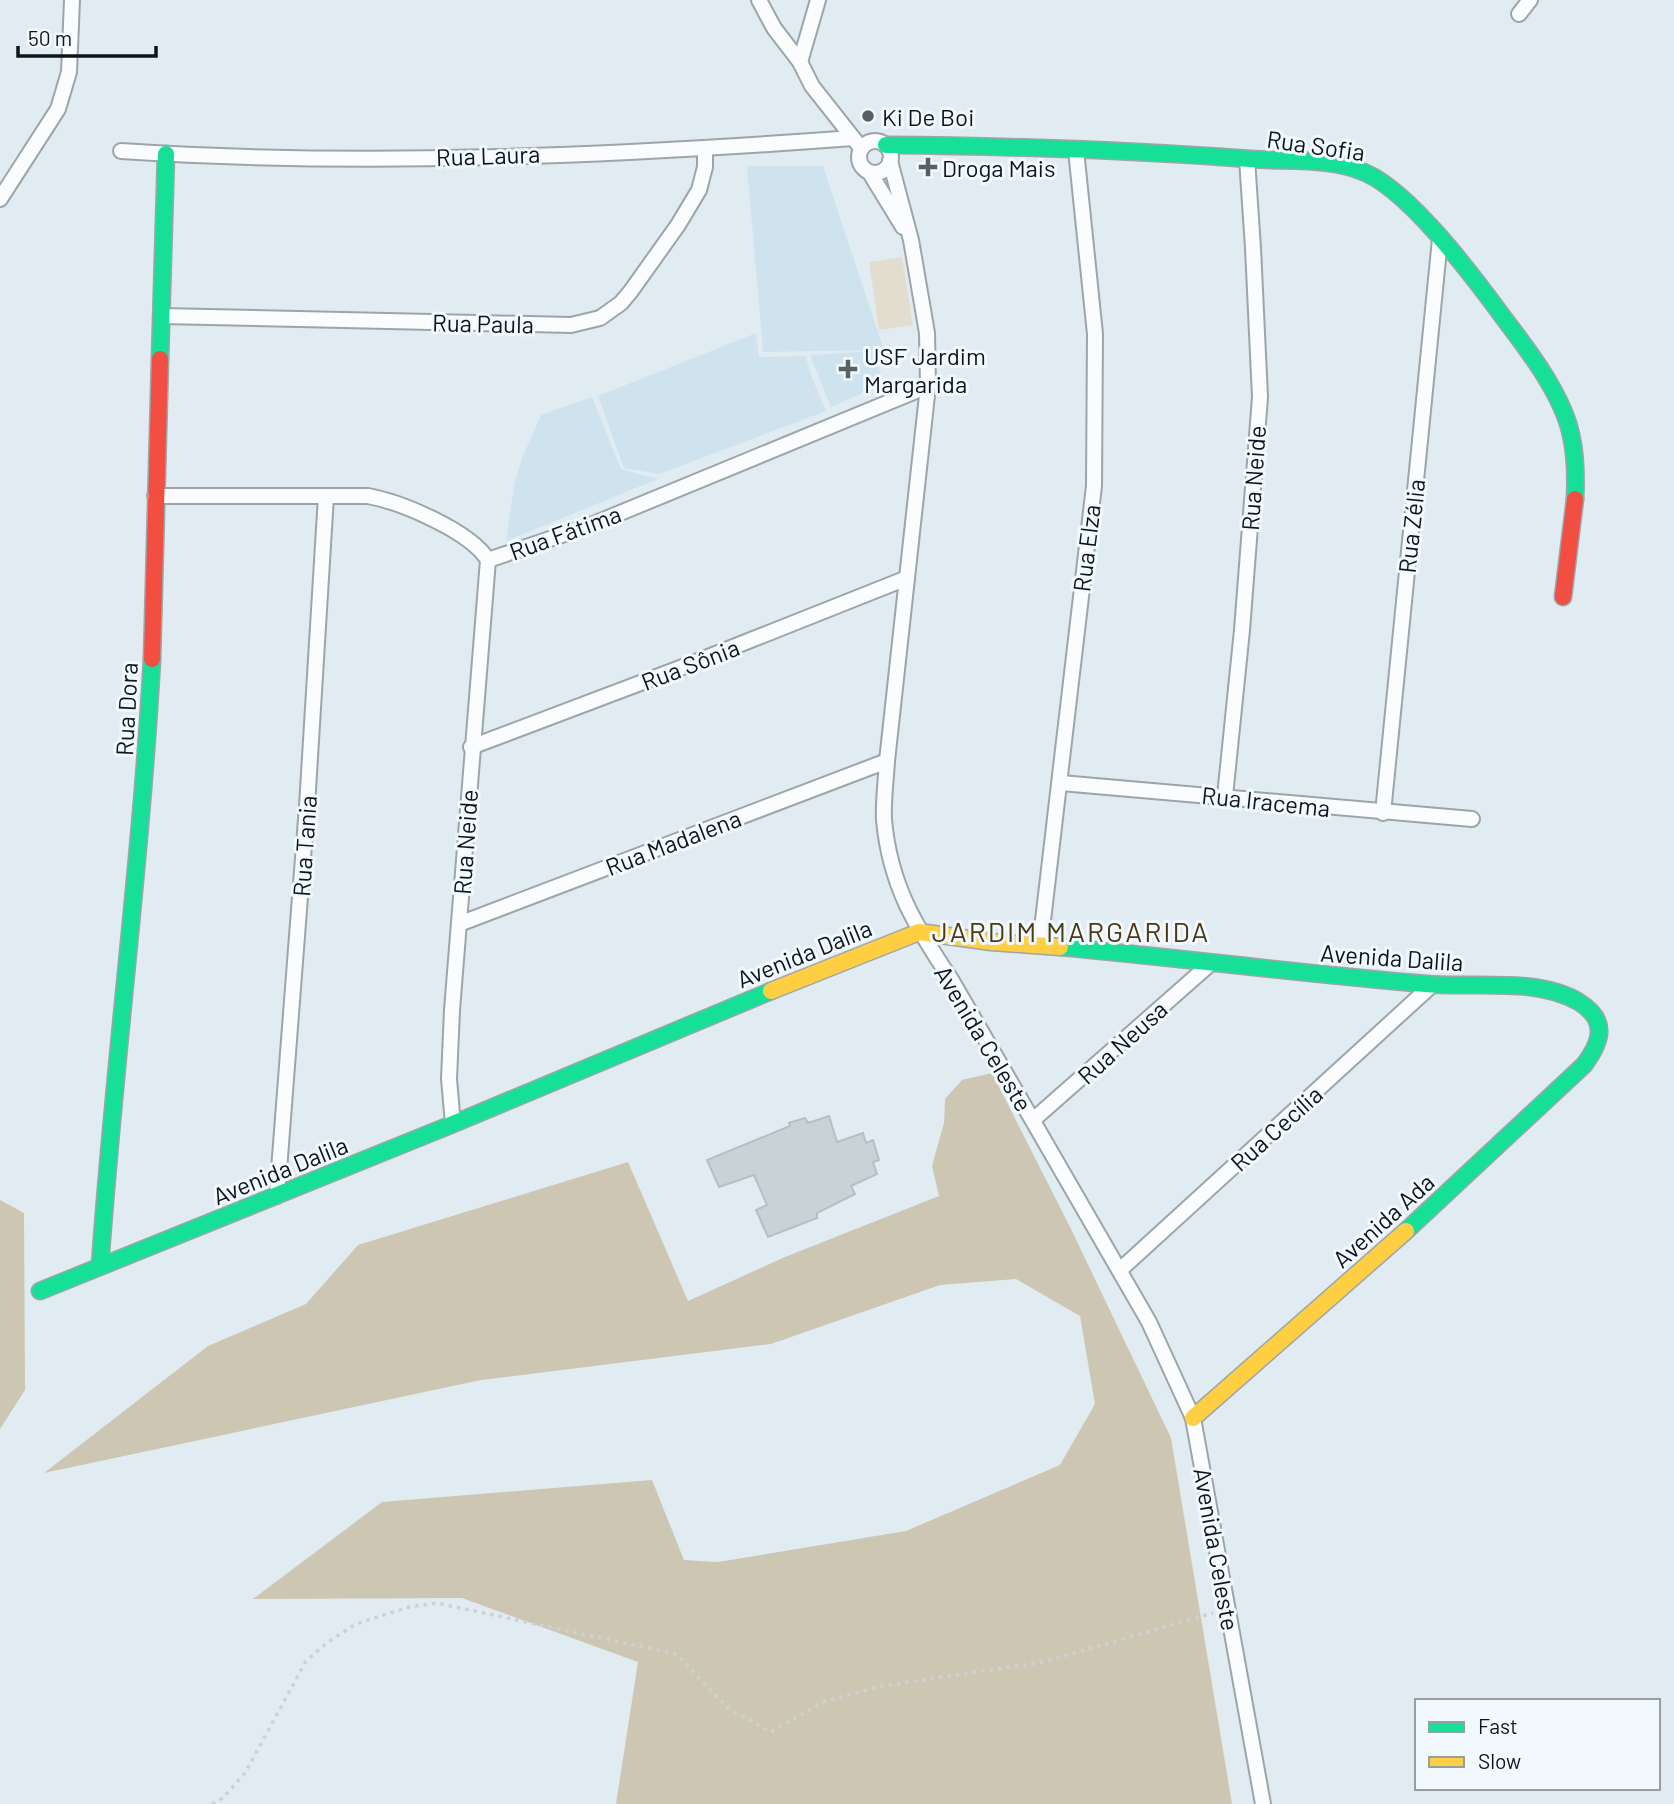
<svg xmlns="http://www.w3.org/2000/svg" width="1674" height="1804" viewBox="0 0 1674 1804" font-family="Barlow,sans-serif">
  <style>
    .built { fill: #cfe3ef }
    .green { fill: #e2ddce }
    .forest { fill: #cdc6b2 }
    .building { fill: #c8d2d7; stroke: #b6bfc4; stroke-width: 2 }
    .lines { fill: none; stroke-linecap: round; stroke-linejoin: round }
    .street-casing { stroke: #9ca5aa; stroke-width: 18 }
    .fast-casing { stroke: #9ca5aa; stroke-width: 19 }
    .slow-casing { stroke: #9ca5aa; stroke-width: 19 }
    .jam-casing { stroke: #9ca5aa; stroke-width: 19 }
    .path { stroke: #cdd1d3; stroke-width: 3.5; stroke-dasharray: 3.5 5; stroke-linecap: butt }
    .street { stroke: #fafcfd; stroke-width: 14 }
    .fast { stroke: #16e098; stroke-width: 16 }
    .slow { stroke: #ffcf43; stroke-width: 16 }
    .jam { stroke: #f24e42; stroke-width: 16 }
    .poi-dot { fill: #586065; stroke: #f1f9fe; stroke-width: 2.5 }
    .labels { text-anchor: middle; dominant-baseline: central; stroke-width: 6; stroke-linejoin: round; paint-order: stroke }
    .poi-label { font-size: 24px; fill: #0e1519; stroke: #f1f9fe; text-anchor: start }
    .street-label { font-size: 24px; fill: #0e1519; stroke: #f1f9fe }
    .quarter-label { font-size: 28px; letter-spacing: 2px; fill: #4a3811; stroke: #f1f9fe }
  </style>
  <rect width="100%" height="100%" fill="#e1ecf2"/>
  <g class="built">
    <polygon points="747,166 823,166 882,344 881,350 763,352"/>
    <polygon points="756,333 759,357 806,356 810,373 826,411 659,474 624,468 598,396"/>
    <polygon points="875,351 883,384 831,407 810,355"/>
    <polygon points="592,397 621,469 658,479 506,541 514,485 522,458 541,415"/>
  </g>
  <polygon class="green" points="902,257 913,325 879,330 869,262"/>
  <g class="forest">
    <polygon points="992,1073 1071,1229 1171,1438 1232,1804 616,1804 638,1662 462,1598 253,1599 382,1502 652,1480 684,1560 718,1562 906,1531 1060,1465 1095,1404 1080,1316 1016,1279 940,1285 771,1344 481,1380 44,1473 208,1346 306,1304 358,1245 628,1162 688,1301 785,1257 939,1196 932,1166 944,1123 945,1099 962,1080"/>
    <polygon points="0,1200 24,1213 25,1390 0,1429"/>
  </g>
  <polygon class="building" points="829,1116 837,1142 863,1133 866,1143 873,1140 879,1160 873,1162 877,1174 851,1186 855,1194 817,1213 817,1218 768,1237 756,1210 767,1205 754,1175 719,1187 707,1160 790,1126 789,1123 805,1118 808,1123"/>
  <g class="lines">
    <defs>
      <g id="street">
        <polyline points="759,0 774,28 800,62 812,86 861,148"/>
        <polyline points="1519,14 1530,0"/>
        <polyline points="800,62 818,0"/>
        <circle cx="875" cy="157" r="16"/>
        <path d="M121,151C365,167 611,156 853,138"/>
        <path d="M890,161L911,240L927,333L928,386L887,761C886,780 883,801 884,820C890,886 916,927 952,981L1149,1322L1193,1418L1263,1804"/>
        <polyline points="870,173 903,227"/>
        <polyline points="0,199 58,109 69,72 72,0"/>
        <polyline points="161,316 571,325 600,318 621,303 631,291 678,225 699,190 705,167 705,149"/>
        <path d="M155,496H368C401,502 470,531 488,560"/>
        <polyline points="488,560 591,525 928,386"/>
        <polyline points="471,747 688,665 907,578"/>
        <polyline points="1061,783 1472,819"/>
        <polyline points="1225,796 1242,630 1260,397 1253,248 1247,159"/>
        <polyline points="1383,813 1440,239"/>
        <polyline points="459,924 887,761"/>
        <polyline points="1040,946 1094,486 1095,334 1076,150"/>
        <polyline points="1033,1120 1210,964"/>
        <polyline points="453,1124 449,1079 452,1010 488,560"/>
        <polyline points="277,1196 307,806 326,496"/>
        <polyline points="1120,1270 1432,985"/>
      </g>
      <g id="fast">
        <path d="M886,145C1008,146 1129,150 1250,159C1287,162 1332,157 1366,173C1411,193 1473,276 1503,317C1528,350 1563,395 1571,435C1576,456 1576,478 1575,499"/>
        <polyline points="160,359 166,154"/>
        <path d="M1060,947C1182,958 1304,974 1426,984C1473,988 1538,977 1579,1002C1608,1020 1602,1041 1584,1065L1406,1231"/>
        <path d="M100,1266C114,1063 141,862 152,659"/>
        <polyline points="40,1291 453,1124 771,991"/>
      </g>
      <g id="slow">
        <polyline points="771,991 919,932 991,942 1060,947"/>
        <polyline points="1193,1418 1406,1231"/>
      </g>
      <g id="jam">
        <polyline points="1563,597 1575,499"/>
        <polyline points="152,659 160,359"/>
      </g>
    </defs>
    <use href="#street" class="street-casing"/>
    <use href="#fast" class="fast-casing"/>
    <use href="#slow" class="slow-casing"/>
    <use href="#jam" class="jam-casing"/>
    <polyline class="path" points="212,1804 223,1798 245,1773 306,1661 328,1642 356,1624 409,1607 437,1603 676,1654 728,1708 771,1732 823,1702 882,1686 1043,1662 1213,1613"/>
    <use href="#street" class="street"/>
    <use href="#fast" class="fast"/>
    <use href="#slow" class="slow"/>
    <use href="#jam" class="jam"/>
  </g>
  <g class="poi-dot">
    <circle cx="868" cy="116" r="7"/>
    <path d="M924.5 156.5h7v7h7v7h-7v7h-7v-7h-7v-7h7z"/>
    <path d="M844.5 358.5h7v7h7v7h-7v7h-7v-7h-7v-7h7z"/>
  </g>
  <g class="labels">
    <g class="poi-label">
      <text x="882" y="116">Ki De Boi</text>
      <text x="942" y="167">Droga Mais</text>
      <text x="864" y="355">USF Jardim<tspan x="864" dy="28">Margarida</tspan></text>
    </g>
    <g class="street-label">
      <text transform="translate(1316 145) rotate(8)">Rua Sofia</text>
      <text transform="translate(488 155) rotate(-2)">Rua Laura</text>
      <text transform="translate(483 323) rotate(1)">Rua Paula</text>
      <text transform="translate(1253 478) rotate(-86)">Rua Neide</text>
      <text transform="translate(1411 526) rotate(-84)">Rua Zélia</text>
      <text transform="translate(565 532) rotate(-20)">Rua Fátima</text>
      <text transform="translate(1086 548) rotate(-83)">Rua Elza</text>
      <text transform="translate(690 664) rotate(-21)">Rua Sônia</text>
      <text transform="translate(126 709) rotate(-87)">Rua Dora</text>
      <text transform="translate(1266 801) rotate(6)">Rua Iracema</text>
      <text transform="translate(465 842) rotate(-86)">Rua Neide</text>
      <text transform="translate(673 842) rotate(-21)">Rua Madalena</text>
      <text transform="translate(304 846) rotate(-86)">Rua Tania</text>
      <text transform="translate(804 953) rotate(-22)">Avenida Dalila</text>
      <text transform="translate(1392 957) rotate(4)">Avenida Dalila</text>
      <text transform="translate(984 1038) rotate(59)">Avenida Celeste</text>
      <text transform="translate(1122 1042) rotate(-42)">Rua Neusa</text>
      <text transform="translate(1276 1128) rotate(-42)">Rua Cecília</text>
      <text transform="translate(280 1170) rotate(-22)">Avenida Dalila</text>
      <text transform="translate(1383 1220) rotate(-42)">Avenida Ada</text>
      <text transform="translate(1217 1549) rotate(80)">Avenida Celeste</text>
    </g>
    <g class="quarter-label">
      <text x="1071" y="931">JARDIM MARGARIDA</text>
    </g>
  </g>
  <rect x="1415" y="1699" width="245" height="91" fill="#f1f9fe" stroke="#969ea2" stroke-width="2"/>
  <rect x="1429" y="1722" width="35" height="10" fill="#16e098" stroke="#969ea2" stroke-width="2"/>
  <text x="1478" y="1734" font-size="21" fill="#0e1519">Fast</text>
  <rect x="1429" y="1757" width="35" height="10" fill="#ffcf43" stroke="#969ea2" stroke-width="2"/>
  <text x="1478" y="1769" font-size="21" fill="#0e1519">Slow</text>
  <path d="M18 46v10h138v-10" fill="none" stroke="#0e1519" stroke-width="3.5"/>
  <text x="28" y="46" font-size="21" fill="#0e1519" stroke="#f1f9fe" stroke-width="5" paint-order="stroke">50 m</text>
</svg>
